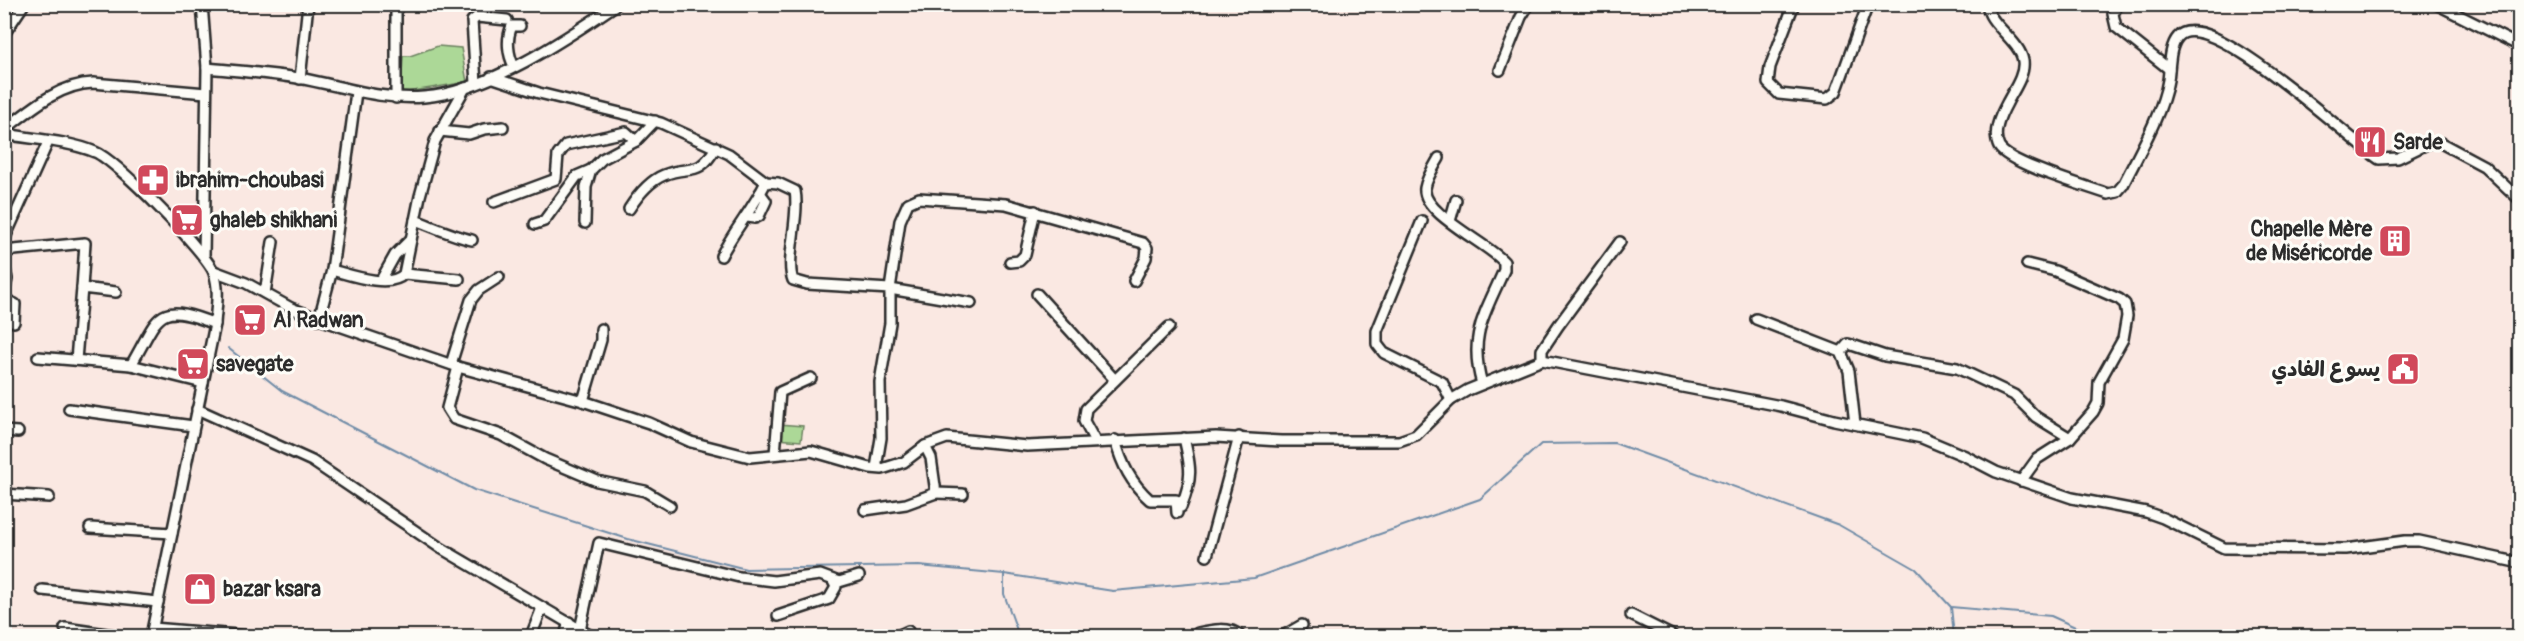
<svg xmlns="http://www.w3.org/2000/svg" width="2524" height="641" viewBox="0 0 2524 641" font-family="Pangolin,'Playpen Sans Arabic',sans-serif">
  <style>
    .green { fill: #acd897; stroke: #6c8261; stroke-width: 1.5 }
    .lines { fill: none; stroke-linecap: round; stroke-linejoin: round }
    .stream { stroke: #708ca7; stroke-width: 2 }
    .minor-casing { stroke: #2b2b2b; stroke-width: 14 }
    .minor { stroke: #fdfcf7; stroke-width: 9 }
    .labels { text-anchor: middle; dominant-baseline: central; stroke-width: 6; stroke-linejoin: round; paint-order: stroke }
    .poi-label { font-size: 21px; font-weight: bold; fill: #2b2b2b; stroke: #fdfcf7; text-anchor: start }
  </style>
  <rect width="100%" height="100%" fill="#fae8e2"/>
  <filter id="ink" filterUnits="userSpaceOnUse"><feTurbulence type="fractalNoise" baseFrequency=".0167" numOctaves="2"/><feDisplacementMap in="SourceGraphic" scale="12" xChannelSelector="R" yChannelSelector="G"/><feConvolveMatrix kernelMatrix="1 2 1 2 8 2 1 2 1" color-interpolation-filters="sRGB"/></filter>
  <g filter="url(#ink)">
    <g class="green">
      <polygon points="438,46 461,48 467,82 401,93 403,56 410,56"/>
      <polygon points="779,424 803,426 801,441 777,439"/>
    </g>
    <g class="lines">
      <g class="stream">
        <polyline points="228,348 282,391 474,490 628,539 746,569 919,566 1004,574 1113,591 1254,578 1480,499 1541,444 1614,443 1839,525 1916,569 1951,607 1954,636"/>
        <polyline points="1004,574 1004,594 1019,636"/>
        <polyline points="1951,607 2051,616 2095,636"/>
      </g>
      <defs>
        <g id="minor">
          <polyline points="202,4 207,68 204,256"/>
          <polyline points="1794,4 1770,67 1768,83 1779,94 1827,99 1836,92 1839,84 1868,4"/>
          <path d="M1988,4C1985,22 2020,40 2023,61C2025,75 2013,91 2007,103C2000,116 1992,133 1999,147C2009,164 2086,186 2108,194L2117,192L2123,185C2138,155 2163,112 2168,80C2170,67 2169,47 2178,37C2207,3 2350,141 2379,159L2398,158L2429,143H2441L2484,166L2520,200"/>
          <polyline points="2118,4 2113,14 2116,27 2169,69"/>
          <polyline points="2436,4 2520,46"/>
          <polyline points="4,34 24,4"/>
          <path d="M514,66C508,55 506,39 512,26H520"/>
          <path d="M207,68C237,71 268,73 298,78C340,85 380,101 424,97C487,92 566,39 617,4"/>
          <polyline points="1500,70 1521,17 1529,4"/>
          <path d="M491,77L539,93L661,123L729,154L766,182L778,183L795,191C800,216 785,261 793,280L807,284L890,289V323L880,382L881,438L876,468"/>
          <polyline points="300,79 308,4"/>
          <polyline points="476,83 472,21 477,17 507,20"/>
          <polyline points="396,98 396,4"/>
          <path d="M4,130C30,110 59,84 93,83L206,93"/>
          <polyline points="440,131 469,134 484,129 503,127"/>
          <path d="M4,134C33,139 69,141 95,152C116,160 207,253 214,273C220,290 216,307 215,324L151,636"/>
          <path d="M1439,158C1434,167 1427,177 1425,188C1421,213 1489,244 1504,262V270C1485,314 1468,335 1482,384"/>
          <polyline points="494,202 556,179 558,155 566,145 626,132 636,141"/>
          <path d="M629,209C638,195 649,181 664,175C690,164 698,179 716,147"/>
          <polyline points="747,217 755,218 759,216 766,201 760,193"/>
          <path d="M415,220C434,227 453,236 472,240"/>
          <polyline points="1422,221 1377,331 1377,344 1384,353 1442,382 1451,400"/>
          <polyline points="1450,221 1456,200"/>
          <polyline points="585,223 586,187 591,170 602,159 636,141 655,121"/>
          <polyline points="535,224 544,221 577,176 591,170"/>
          <polyline points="4,240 48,142"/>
          <polyline points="4,251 85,243 82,288"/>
          <path d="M721,256C734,230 753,209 766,182"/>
          <polyline points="1010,262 1019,261 1025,255 1035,211"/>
          <polyline points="4,265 7,279 4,293"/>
          <path d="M332,270C350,275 390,289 404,274L420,196L435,141L465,88"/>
          <polyline points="214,271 246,283 291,308 319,319 458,367 583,401 649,423 691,442 750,457 811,451 870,468 882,469 904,462 925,446 947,438 1027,446 1216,437 1281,441 1399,441 1416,435 1451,400 1468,390 1542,360 1781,406 1834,420 1922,438 1965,456 1996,472 2072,498 2146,512 2163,518 2224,548 2346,549 2405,541 2419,541 2520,563"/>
          <polyline points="404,274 459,279"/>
          <polyline points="381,280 395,255 411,239"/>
          <polyline points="265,293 273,242"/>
          <polyline points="1037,294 1115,380"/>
          <polyline points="4,299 15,304 14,322"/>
          <polyline points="971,303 890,289 900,221 908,203 919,198 1006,204 1143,243 1147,248 1146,258 1134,281"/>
          <polyline points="319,319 332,270 356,92"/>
          <polyline points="1756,319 1841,352 1849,371 1855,424"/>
          <polyline points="1841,352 1848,344 1852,345 1885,356 1957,368 2014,395 2036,417 2070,438"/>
          <polyline points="38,357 131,365 203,383"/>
          <polyline points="76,360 82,288 116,292"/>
          <polyline points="1542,360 1542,350 1558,326 1620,242"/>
          <polyline points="451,364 471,300 479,290 499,277"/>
          <path d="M131,365C160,316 155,300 215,324"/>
          <polyline points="458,367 447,408 454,419 501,435 545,459 597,481 645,491 670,506"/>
          <polyline points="583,401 601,340 601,329"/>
          <polyline points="69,409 193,426"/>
          <polyline points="197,409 312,461 439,547 591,636"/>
          <polyline points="4,431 18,432"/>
          <path d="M1115,440C1122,465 1131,483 1150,500H1176L1177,513"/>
          <polyline points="1095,441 1084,421 1086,409 1169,327"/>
          <polyline points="775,454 780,392 811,378"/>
          <polyline points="2021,481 2037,459 2070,438 2093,412 2098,403 2099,382 2123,339 2127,316 2125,304 2119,299 2055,271 2027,264"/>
          <polyline points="936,493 963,494"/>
          <polyline points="4,494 49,497"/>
          <path d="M1181,507C1193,478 1191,467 1184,438"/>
          <polyline points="865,510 906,504 936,493 931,458 925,446"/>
          <polyline points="90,528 172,533"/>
          <polyline points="1207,556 1239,437"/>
          <polyline points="42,590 158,602"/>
          <polyline points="1631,615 1673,636"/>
          <polyline points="778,616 829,599 836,587 833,581"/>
          <polyline points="65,628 121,636"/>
          <polyline points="153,628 249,636"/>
          <polyline points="576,628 581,625 599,543 739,577 774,581 820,575 839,582 859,576"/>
          <path d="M1198,633C1211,630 1230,626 1240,636"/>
          <polyline points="531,636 542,608"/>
          <polyline points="565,636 569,622"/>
          <polyline points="897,636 908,631"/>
          <polyline points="1283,636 1302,625"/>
        </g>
      </defs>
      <use href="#minor" class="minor-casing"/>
      <use href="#minor" class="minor"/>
    </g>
  </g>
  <defs>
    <symbol id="restaurant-square" viewBox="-11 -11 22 22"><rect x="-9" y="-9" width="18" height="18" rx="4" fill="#d1495b" stroke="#fdfcf7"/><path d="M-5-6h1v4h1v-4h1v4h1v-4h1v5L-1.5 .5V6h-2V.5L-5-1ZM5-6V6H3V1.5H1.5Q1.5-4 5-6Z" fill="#fff"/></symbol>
    <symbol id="pharmacy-square" viewBox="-11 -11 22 22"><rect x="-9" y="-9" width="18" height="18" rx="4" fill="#d1495b" stroke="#fdfcf7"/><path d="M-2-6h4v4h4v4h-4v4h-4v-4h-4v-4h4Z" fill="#fff"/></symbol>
    <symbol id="supermarket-square" viewBox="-11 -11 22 22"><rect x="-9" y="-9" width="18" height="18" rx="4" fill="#d1495b" stroke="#fdfcf7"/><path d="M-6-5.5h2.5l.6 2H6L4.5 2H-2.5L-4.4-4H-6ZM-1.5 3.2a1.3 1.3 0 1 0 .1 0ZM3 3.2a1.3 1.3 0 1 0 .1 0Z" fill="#fff"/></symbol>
    <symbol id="building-square" viewBox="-11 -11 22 22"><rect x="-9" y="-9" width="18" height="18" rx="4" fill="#d1495b" stroke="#fdfcf7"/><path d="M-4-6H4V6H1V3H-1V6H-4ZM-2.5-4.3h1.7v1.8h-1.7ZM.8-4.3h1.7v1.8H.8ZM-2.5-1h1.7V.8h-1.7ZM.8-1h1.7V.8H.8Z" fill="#fff"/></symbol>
    <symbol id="civic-square" viewBox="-11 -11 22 22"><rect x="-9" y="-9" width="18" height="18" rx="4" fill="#d1495b" stroke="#fdfcf7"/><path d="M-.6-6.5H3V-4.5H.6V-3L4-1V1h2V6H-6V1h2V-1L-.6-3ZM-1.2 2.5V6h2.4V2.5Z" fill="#fff"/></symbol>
    <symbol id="shop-square" viewBox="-11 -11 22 22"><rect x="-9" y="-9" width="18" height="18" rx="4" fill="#d1495b" stroke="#fdfcf7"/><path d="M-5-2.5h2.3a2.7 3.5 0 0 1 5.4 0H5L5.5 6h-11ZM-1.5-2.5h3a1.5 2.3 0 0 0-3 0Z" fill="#fff"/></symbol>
  </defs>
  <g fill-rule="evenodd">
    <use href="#restaurant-square" x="2351" y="123" width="38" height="38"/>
    <use href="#pharmacy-square" x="134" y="161" width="38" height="38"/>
    <use href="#supermarket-square" x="168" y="201" width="38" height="38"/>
    <use href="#building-square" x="2376" y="222" width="38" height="38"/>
    <use href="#supermarket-square" x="231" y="301" width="38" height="38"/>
    <use href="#supermarket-square" x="174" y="345" width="38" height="38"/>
    <use href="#civic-square" x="2384" y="350" width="38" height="38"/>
    <use href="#shop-square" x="181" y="570" width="38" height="38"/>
  </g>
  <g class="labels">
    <g class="poi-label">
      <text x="2393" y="142">Sarde</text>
      <text x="176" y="180">ibrahim-choubasi</text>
      <text x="210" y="220">ghaleb shikhani</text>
      <text x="2372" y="229" text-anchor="end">Chapelle Mère<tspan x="2372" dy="24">de Miséricorde</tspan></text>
      <text x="273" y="320">Al Radwan</text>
      <text x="216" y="364">savegate</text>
      <text x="2380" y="369" text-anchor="end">يسوع الفادي</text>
      <text x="223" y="589">bazar ksara</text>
    </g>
  </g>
  <rect width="2524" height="641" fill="none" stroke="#fdfcf7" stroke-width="24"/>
  <rect x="12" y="12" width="2500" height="617" fill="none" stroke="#2b2b2b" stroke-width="2" filter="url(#ink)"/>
</svg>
